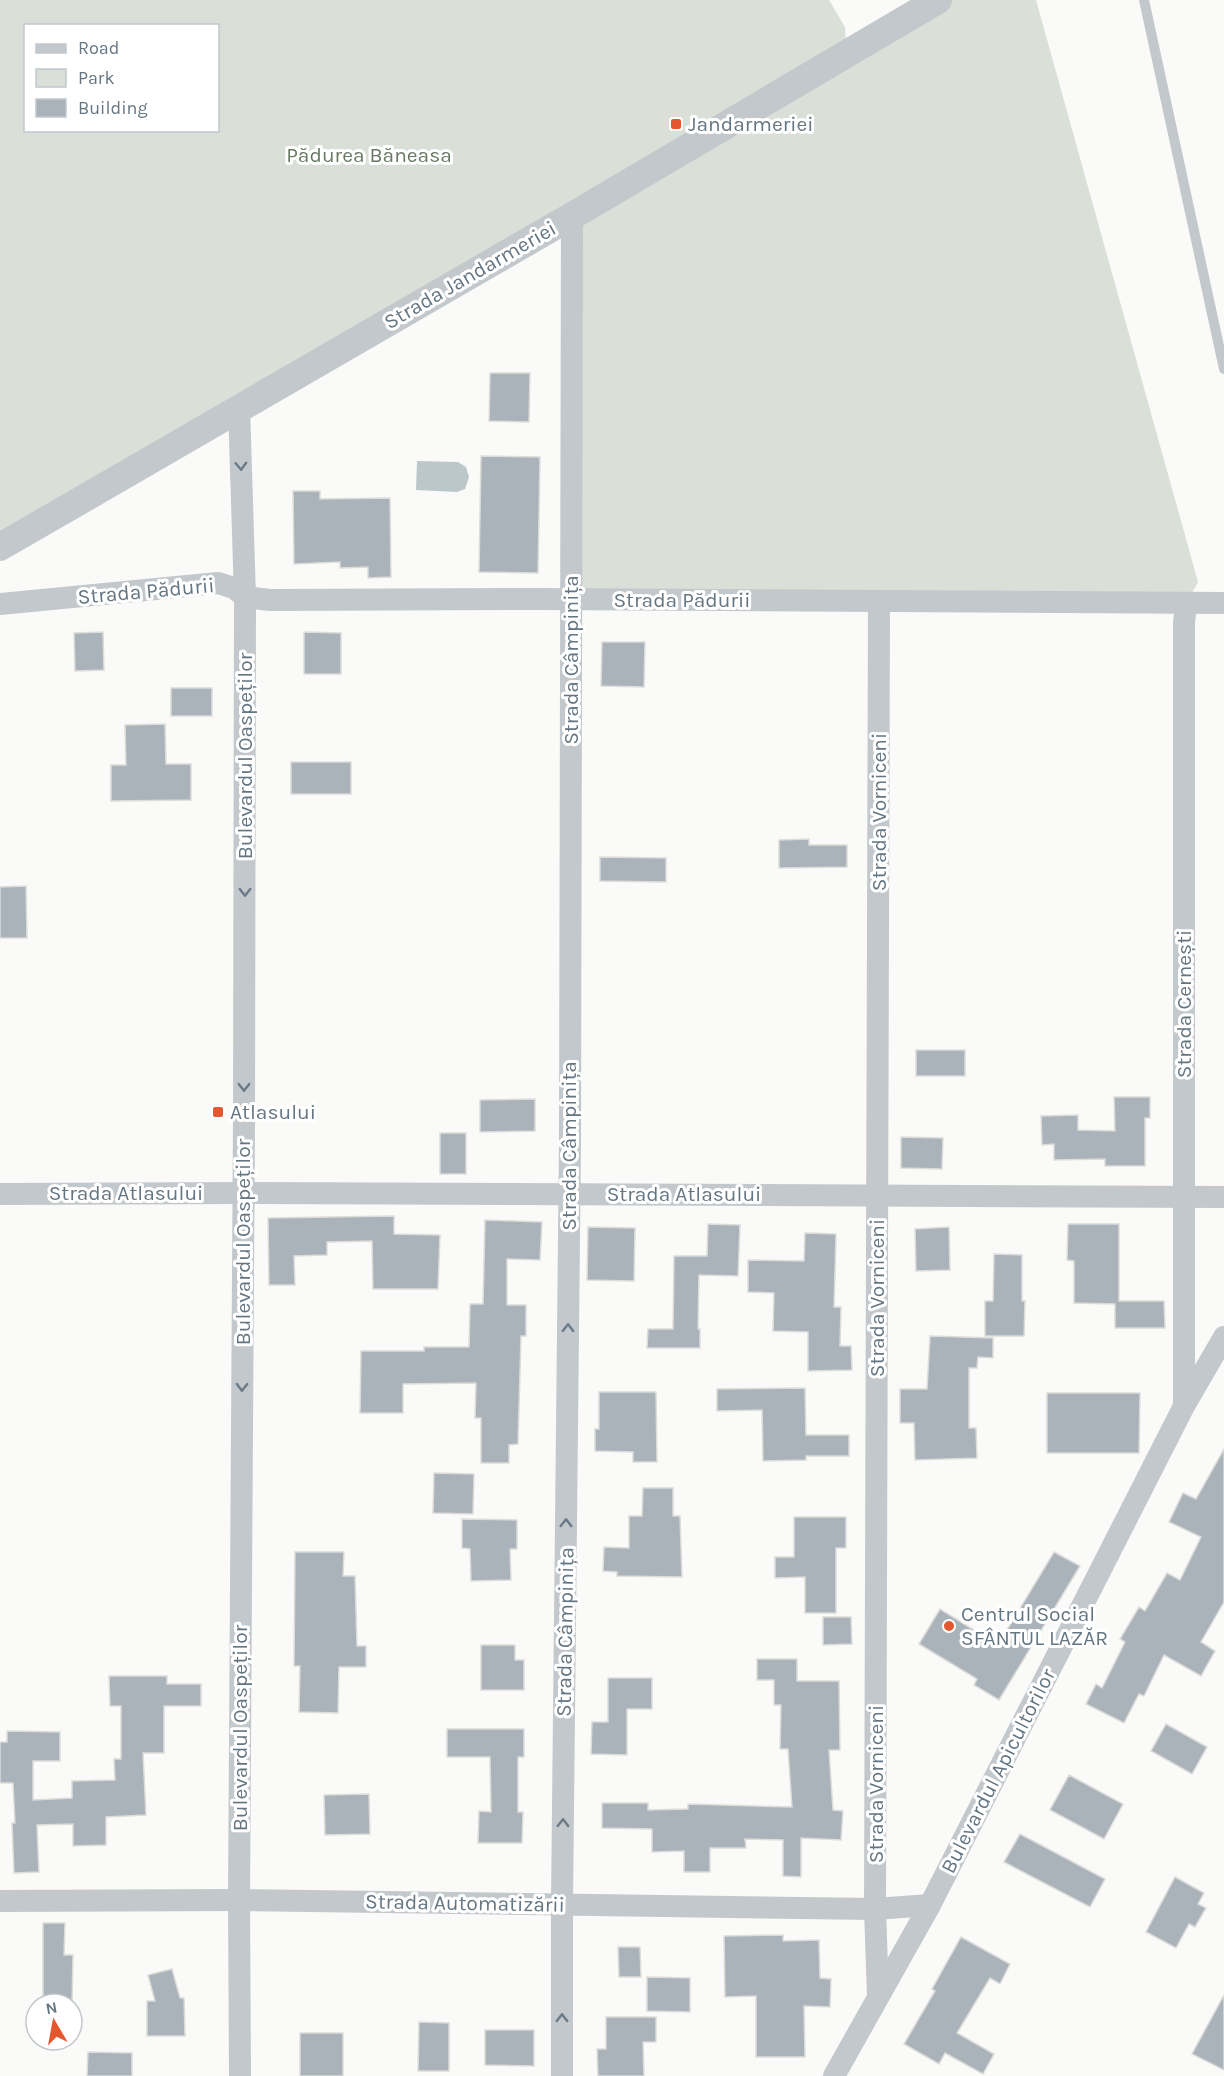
<svg xmlns="http://www.w3.org/2000/svg" width="1224" height="2076" viewBox="0 0 1224 2076" font-family="Karla,sans-serif">
  <style>
    .green { fill: #dadfd7; fill-rule: evenodd }
    .water { fill: #bbc7cb }
    .building { fill: #aab3b9; stroke: #dcdcda; stroke-width: 1.5 }
    .lines { fill: none; stroke-linecap: round; stroke-linejoin: round }
    .service { stroke: #c3c8cc; stroke-width: 10 }
    .minor { stroke: #c3c8cc; stroke-width: 22 }
    .tertiary { stroke: #c3c8cc; stroke-width: 28 }
    .oneway { stroke: #6a7a87 }
    .poi-dot { fill: #e4572e; stroke: #fff; stroke-width: 2 }
    .labels { text-anchor: middle; dominant-baseline: central; stroke-width: 6; stroke-linejoin: round; paint-order: stroke }
    .poi-label { font-size: 21px; fill: #657683; stroke: #fff; text-anchor: start }
    .park-label { font-size: 21px; fill: #687a64; stroke: #fff }
    .street-label { font-size: 21px; fill: #657683; stroke: #fff }
  </style>
  <rect width="100%" height="100%" fill="#fafaf8"/>
  <path class="green" d="M0,0H829L845,27L846,52L938,0H1036L1198,582L1186,603L571,600L572,217L0,547ZM26,26H218V130H26Z"/>
  <polygon class="water" points="417,461 458,462 466,467 469,477 465,489 457,492 416,490"/>
  <g class="building">
    <polygon points="490,373 530,373 529,422 489,421"/>
    <polygon points="481,456 540,457 538,573 479,572"/>
    <polygon points="293,491 320,491 320,499 390,498 391,577 368,578 368,567 340,568 340,562 294,564"/>
    <polygon points="103,632 104,670 75,671 74,633"/>
    <polygon points="304,632 341,633 341,674 304,674"/>
    <polygon points="602,642 645,642 644,687 601,686"/>
    <rect x="171" y="688" width="41" height="28"/>
    <polygon points="165,724 166,764 191,764 191,800 111,801 111,765 126,765 125,725"/>
    <rect x="291" y="762" width="60" height="32"/>
    <polygon points="809,839 809,845 847,845 847,867 779,868 779,840"/>
    <polygon points="600,857 666,858 666,882 600,881"/>
    <polygon points="26,886 27,938 0,938 0,887"/>
    <rect x="916" y="1050" width="49" height="26"/>
    <polygon points="1114,1097 1150,1097 1150,1118 1145,1118 1145,1166 1105,1166 1105,1159 1054,1160 1054,1144 1042,1145 1041,1116 1078,1115 1078,1130 1115,1131"/>
    <polygon points="535,1099 535,1131 480,1132 480,1100"/>
    <rect x="440" y="1133" width="26" height="41"/>
    <polygon points="901,1137 943,1138 942,1169 901,1168"/>
    <polygon points="394,1216 394,1234 440,1235 438,1289 373,1289 372,1241 327,1242 327,1255 294,1256 295,1285 269,1285 268,1218"/>
    <polygon points="485,1220 542,1222 540,1260 507,1259 507,1305 526,1305 526,1336 521,1336 518,1444 509,1445 509,1463 481,1463 481,1418 475,1418 476,1383 403,1384 403,1413 360,1413 361,1351 424,1351 424,1347 469,1347 470,1304 483,1304"/>
    <polygon points="708,1224 740,1225 738,1276 699,1275 698,1329 700,1329 700,1348 647,1348 648,1329 673,1329 674,1256 707,1256"/>
    <polygon points="1068,1224 1119,1224 1119,1301 1164,1301 1165,1328 1115,1328 1115,1304 1074,1303 1074,1261 1067,1260"/>
    <polygon points="588,1227 635,1228 634,1281 587,1280"/>
    <polygon points="949,1227 950,1270 916,1271 915,1229"/>
    <polygon points="805,1233 836,1234 834,1307 841,1307 840,1346 851,1346 852,1370 808,1371 808,1332 773,1331 774,1293 748,1292 748,1260 804,1261"/>
    <polygon points="994,1254 1022,1255 1022,1301 1025,1301 1024,1336 985,1336 985,1301 993,1301"/>
    <polygon points="930,1336 993,1338 993,1358 978,1357 977,1368 969,1368 969,1428 976,1428 977,1458 915,1460 914,1423 900,1423 900,1389 927,1389"/>
    <polygon points="805,1388 806,1435 849,1435 849,1456 806,1456 806,1460 763,1461 762,1410 717,1411 717,1389"/>
    <polygon points="599,1392 656,1392 657,1462 633,1462 633,1452 595,1451 595,1429 599,1429"/>
    <polygon points="1047,1393 1140,1393 1139,1453 1047,1453"/>
    <polygon points="1224,1449 1224,1602 1201,1642 1215,1651 1201,1676 1164,1655 1144,1696 1139,1694 1124,1723 1086,1704 1096,1684 1102,1688 1125,1642 1120,1639 1139,1607 1145,1611 1167,1573 1180,1580 1201,1537 1169,1522 1183,1493 1196,1499"/>
    <polygon points="434,1473 474,1474 473,1514 433,1513"/>
    <polygon points="643,1488 673,1488 673,1516 680,1516 682,1577 617,1576 617,1572 603,1571 604,1547 629,1548 629,1516 642,1516"/>
    <polygon points="794,1517 846,1517 846,1548 836,1548 836,1613 805,1613 805,1577 775,1578 775,1557 794,1557"/>
    <polygon points="462,1519 517,1520 517,1549 510,1549 511,1580 471,1581 470,1549 462,1548"/>
    <polygon points="295,1552 344,1552 343,1576 355,1576 357,1646 366,1646 366,1667 339,1667 338,1713 299,1712 300,1666 294,1666"/>
    <polygon points="1054,1552 1080,1566 999,1700 974,1685 977,1679 919,1644 940,1609 998,1645"/>
    <polygon points="823,1617 851,1617 852,1644 823,1645"/>
    <polygon points="481,1645 515,1645 515,1660 524,1660 524,1690 481,1690"/>
    <polygon points="757,1659 797,1659 797,1681 839,1681 840,1750 829,1750 833,1810 843,1811 841,1840 801,1838 801,1877 783,1876 783,1840 745,1839 746,1848 710,1848 710,1872 684,1872 684,1851 652,1852 652,1829 602,1828 602,1803 648,1803 648,1810 688,1809 688,1804 792,1807 788,1749 780,1749 781,1705 774,1705 774,1680 757,1680"/>
    <polygon points="109,1676 167,1676 167,1684 201,1684 201,1706 164,1706 164,1753 143,1753 146,1815 106,1817 106,1845 73,1846 73,1824 37,1825 39,1872 14,1873 12,1823 15,1823 13,1783 0,1783 0,1742 7,1742 7,1731 60,1732 60,1761 33,1761 33,1800 72,1798 72,1781 115,1780 114,1759 121,1759 121,1706 110,1706"/>
    <polygon points="608,1678 652,1678 652,1709 627,1709 627,1755 591,1754 592,1722 608,1722"/>
    <polygon points="1166,1724 1207,1747 1192,1774 1151,1751"/>
    <polygon points="447,1729 524,1729 524,1757 518,1757 518,1812 523,1812 522,1843 478,1843 479,1811 491,1812 490,1757 447,1757"/>
    <polygon points="1069,1775 1123,1804 1104,1839 1050,1810"/>
    <polygon points="369,1794 370,1834 325,1835 324,1795"/>
    <polygon points="1020,1834 1105,1879 1090,1907 1004,1862"/>
    <polygon points="1175,1877 1204,1893 1198,1904 1206,1908 1195,1927 1189,1924 1176,1948 1146,1932"/>
    <polygon points="43,1923 65,1923 64,1955 73,1955 72,2004 43,2004"/>
    <polygon points="783,1935 783,1941 819,1940 820,1978 831,1979 830,2007 804,2006 805,2057 756,2057 756,1996 725,1997 724,1936"/>
    <polygon points="961,1937 1010,1964 1000,1984 990,1978 957,2033 994,2054 983,2074 945,2053 939,2064 904,2044 935,1991 932,1989"/>
    <polygon points="618,1947 640,1947 641,1977 619,1977"/>
    <polygon points="172,1969 180,1998 184,1998 185,2036 147,2036 147,2001 155,2001 148,1975"/>
    <polygon points="647,1977 690,1978 690,2012 647,2011"/>
    <polygon points="1224,1995 1224,2070 1192,2054"/>
    <polygon points="606,2017 656,2017 656,2042 643,2042 644,2076 598,2076 597,2049 606,2049"/>
    <polygon points="419,2022 449,2023 449,2071 418,2071"/>
    <polygon points="485,2030 534,2030 534,2066 485,2065"/>
    <rect x="300" y="2033" width="43" height="43"/>
    <polygon points="88,2052 132,2053 132,2076 87,2076"/>
  </g>
  <g class="lines">
    <polyline class="service" points="1144,0 1224,369"/>
    <g class="minor">
      <polyline points="239,407 245,597 244,1117 239,1900 240,2076"/>
      <polyline points="0,604 218,583 234,588 245,597 270,600 541,599 1224,603"/>
      <polyline points="0,1194 244,1193 1224,1197"/>
      <polyline points="1184,1405 1184,623 1186,603"/>
      <polyline points="0,1901 239,1900 875,1909 930,1905"/>
      <polyline points="878,1996 875,1909 879,601"/>
      <polyline points="562,2076 562,1904 570,1141 572,216"/>
      <polyline points="834,2076 930,1905 1184,1406 1224,1337"/>
    </g>
    <polyline class="tertiary" points="0,547 572,216 938,0"/>
  </g>
  <defs><path id="oneway-chevron" d="M-2-3.5L2.5 0L-2 3.5" fill="none" stroke-width="1.6" stroke-linecap="round" stroke-linejoin="round" transform="scale(1.5)"/></defs>
  <g class="oneway">
    <use href="#oneway-chevron" transform="translate(241 466) rotate(88)"/>
    <use href="#oneway-chevron" transform="translate(245 892) rotate(90)"/>
    <use href="#oneway-chevron" transform="translate(244 1087) rotate(90)"/>
    <use href="#oneway-chevron" transform="translate(568 1328) rotate(-89)"/>
    <use href="#oneway-chevron" transform="translate(242 1387) rotate(91)"/>
    <use href="#oneway-chevron" transform="translate(566 1523) rotate(-89)"/>
    <use href="#oneway-chevron" transform="translate(563 1823) rotate(-89)"/>
    <use href="#oneway-chevron" transform="translate(562 2018) rotate(-90)"/>
  </g>
  <g class="poi-dot">
    <rect x="670" y="118" width="12" height="12" rx="3"/>
    <rect x="212" y="1106" width="12" height="12" rx="3"/>
    <circle cx="949" cy="1626" r="6"/>
  </g>
  <g class="labels">
    <g class="poi-label">
      <text x="688" y="124">Jandarmeriei</text>
      <text x="230" y="1112">Atlasului</text>
      <text x="961" y="1614">Centrul Social<tspan x="961" dy="24">SFÂNTUL LAZĂR</tspan></text>
    </g>
    <g class="park-label">
      <text x="369" y="155">Pădurea Băneasa</text>
    </g>
    <g class="street-label">
      <text transform="translate(470 275) rotate(-30)">Strada Jandarmeriei</text>
      <text transform="translate(146 591) rotate(-5)">Strada Pădurii</text>
      <text x="682" y="600">Strada Pădurii</text>
      <text transform="translate(571 660) rotate(-90)">Strada Câmpinița</text>
      <text transform="translate(245 756) rotate(-90)">Bulevardul Oaspeților</text>
      <text transform="translate(879 812) rotate(-90)">Strada Vorniceni</text>
      <text transform="translate(1184 1004) rotate(-90)">Strada Cernești</text>
      <text transform="translate(569 1146) rotate(-90)">Strada Câmpinița</text>
      <text x="126" y="1193">Strada Atlasului</text>
      <text x="684" y="1194">Strada Atlasului</text>
      <text transform="translate(243 1242) rotate(-90)">Bulevardul Oaspeților</text>
      <text transform="translate(877 1298) rotate(-90)">Strada Vorniceni</text>
      <text transform="translate(565 1632) rotate(-89)">Strada Câmpinița</text>
      <text transform="translate(240 1728) rotate(-90)">Bulevardul Oaspeților</text>
      <text transform="translate(998 1771) rotate(-63)">Bulevardul Apicultorilor</text>
      <text transform="translate(876 1784) rotate(-90)">Strada Vorniceni</text>
      <text transform="translate(465 1903) rotate(1)">Strada Automatizării</text>
    </g>
  </g>
  <rect x="24" y="24" width="195" height="108" fill="#ffffff" stroke="#c1c8cd" stroke-width="1.5"/>
  <rect x="36" y="44" width="30" height="9" fill="#c3c8cc" stroke="#c1c8cd" stroke-width="1.5"/>
  <text x="78" y="54" font-size="18" fill="#657683">Road</text>
  <rect x="36" y="69" width="30" height="18" fill="#dadfd7" stroke="#c1c8cd" stroke-width="1.5"/>
  <text x="78" y="84" font-size="18" fill="#657683">Park</text>
  <rect x="36" y="99" width="30" height="18" fill="#aab3b9" stroke="#c1c8cd" stroke-width="1.5"/>
  <text x="78" y="114" font-size="18" fill="#657683">Building</text>
  <g transform="translate(54 2022) rotate(350)"><circle r="28" fill="#ffffff" stroke="#c1c8cd" stroke-width="1.5"/>
  <path d="M0-4.5L10 22L0 15L-10 22Z" fill="#e4572e"/>
  <text y="-9" font-size="16" font-weight="bold" text-anchor="middle" fill="#657683">N</text>
  </g>
</svg>
